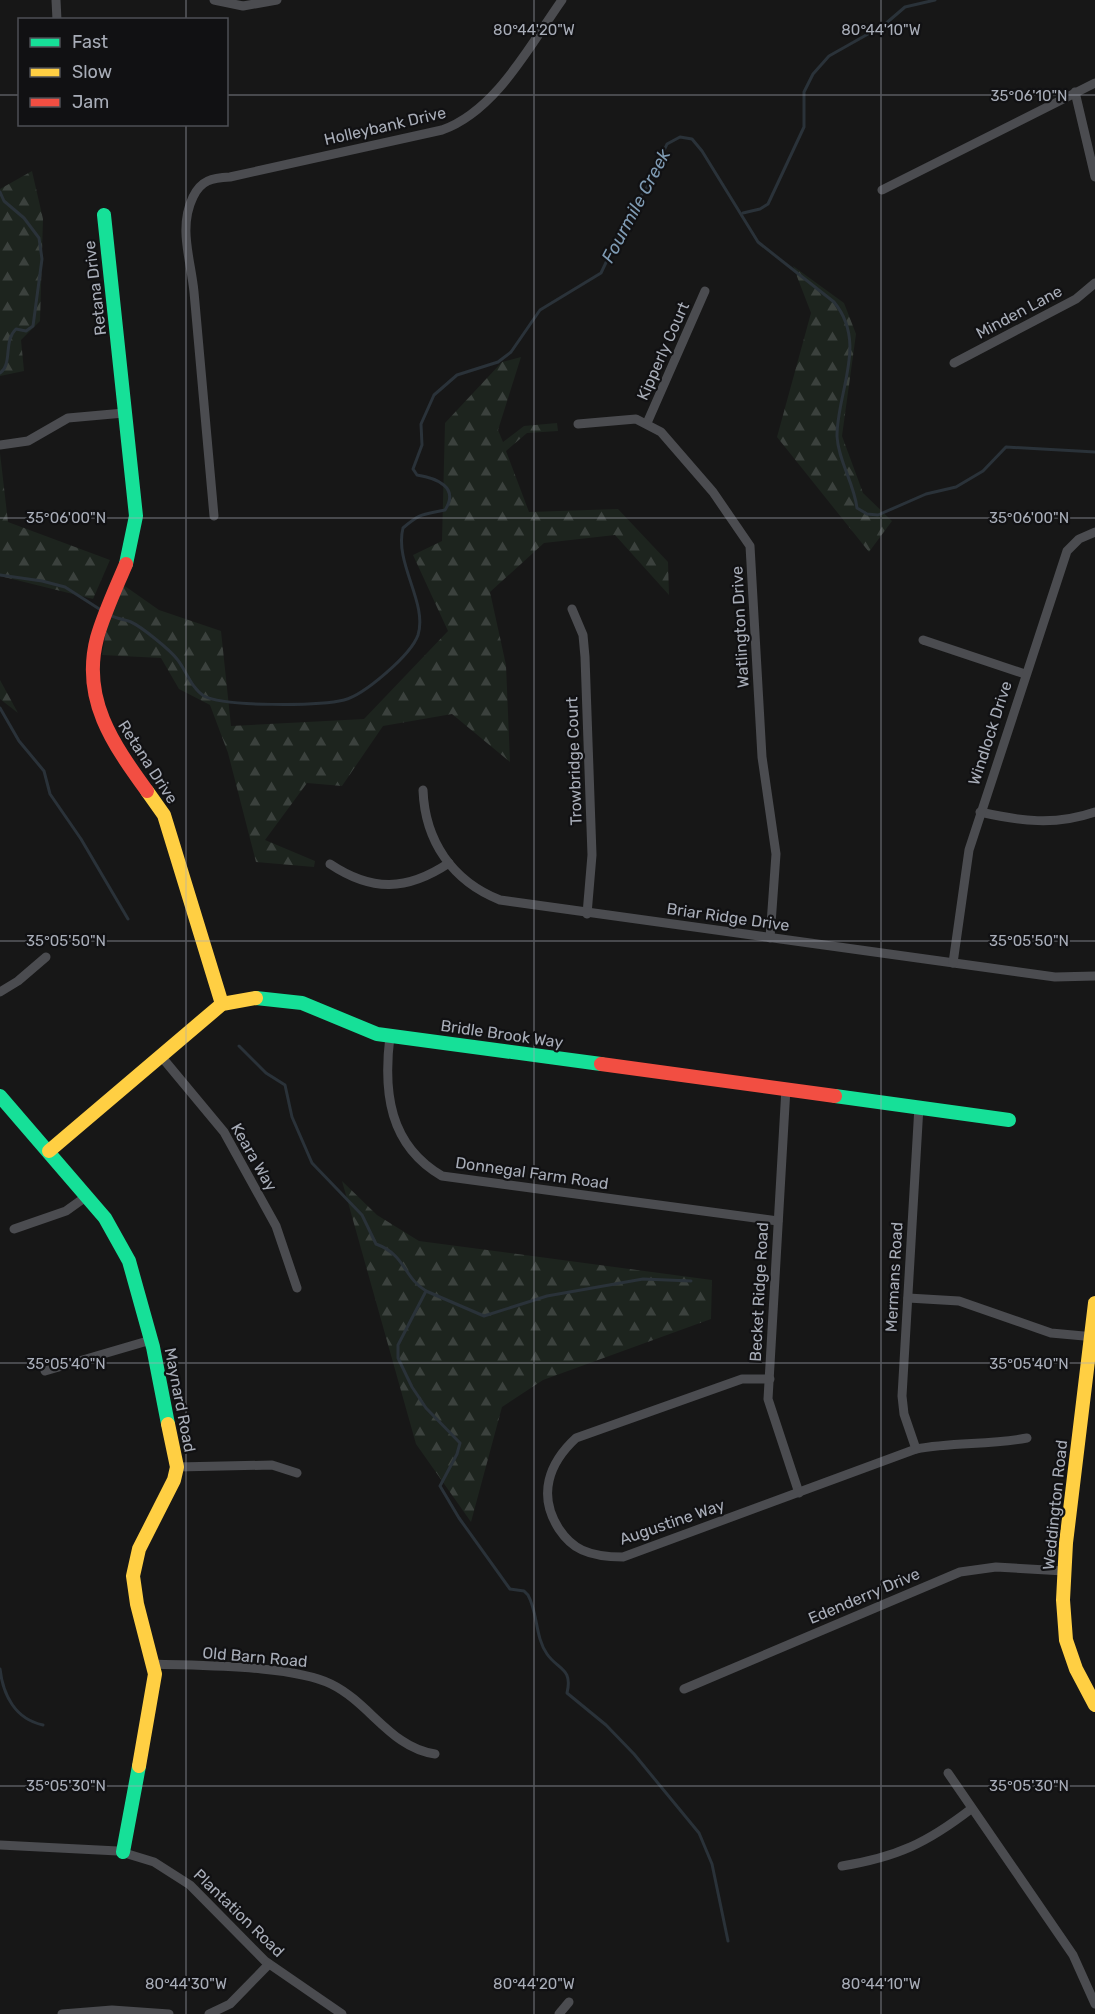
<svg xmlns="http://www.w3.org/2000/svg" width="1095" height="2014" viewBox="0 0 1095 2014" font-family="Rubik,sans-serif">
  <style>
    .forest { fill: url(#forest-firs) }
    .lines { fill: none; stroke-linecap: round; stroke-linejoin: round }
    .stream { stroke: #2a3239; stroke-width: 3 }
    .street { stroke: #4b4c50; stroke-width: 9 }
    .fast { stroke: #16e098; stroke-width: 14 }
    .slow { stroke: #ffcf43; stroke-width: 14 }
    .jam { stroke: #f24e42; stroke-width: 14 }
    .ticks { fill: none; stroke: #a8adb8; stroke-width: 1.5; stroke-opacity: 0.45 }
    .labels { text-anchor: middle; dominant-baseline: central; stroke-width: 4.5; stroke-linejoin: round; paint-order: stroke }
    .street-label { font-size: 16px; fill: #a8adb8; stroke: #111113 }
    .water-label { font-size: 18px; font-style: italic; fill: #7f9bb3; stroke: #111113 }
    .ticks-label { font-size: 15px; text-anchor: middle; fill: #a8adb8; stroke: #111113; stroke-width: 4.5; stroke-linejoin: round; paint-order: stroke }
  </style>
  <defs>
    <pattern id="forest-firs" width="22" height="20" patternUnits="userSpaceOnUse" patternTransform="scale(1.5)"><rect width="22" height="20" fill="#1d241e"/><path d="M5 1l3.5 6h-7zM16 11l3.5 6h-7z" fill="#3b413d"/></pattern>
  </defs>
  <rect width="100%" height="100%" fill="#171717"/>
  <g class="forest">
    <polygon points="32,171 43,219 40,321 21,340 24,371 0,376 0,189"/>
    <polygon points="793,266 844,303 856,334 842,436 863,493 892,521 869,552 777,437 811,313"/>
    <polygon points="521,357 498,430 503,442 524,426 557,423 558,431 527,433 506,451 529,512 618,509 668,562 669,595 615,535 544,543 490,592 506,665 510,762 452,714 383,726 342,786 307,783 265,840 315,861 314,867 256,862 228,753 210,705 179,689 161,658 102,655 106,630 122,584 159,610 221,631 231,726 364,719 448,631 413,555 442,541 445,423 502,362"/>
    <polygon points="0,453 8,522 110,560 93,599 0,576"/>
    <polygon points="0,680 18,713 0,699"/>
    <polygon points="342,1181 377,1215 419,1241 712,1280 711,1319 543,1380 502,1407 471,1522 416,1444"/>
  </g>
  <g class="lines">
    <g class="stream">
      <path d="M0,192L4,201L24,218L39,238L42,259L33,326L26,331L16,329C3,341 13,364 0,373"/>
      <polyline points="743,213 760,209 768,204 804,127 804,92 813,74 829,56 884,25 905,7 935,0"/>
      <polyline points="0,575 42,581 65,587 104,612"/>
      <path d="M110,615C116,619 124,619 131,622C142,627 170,650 177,659C186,670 191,688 204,696C224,707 320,706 344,700C364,695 411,655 418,635C428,603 394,563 403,528C422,512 423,515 445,510C460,487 436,478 417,475L413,469L422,445L421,424L434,395L457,375L498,362L511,352L540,310L601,273L630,212L649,184L667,144L680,137L692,139L702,151L758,242L834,302C868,343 837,391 837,436C838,460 854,483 857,508L867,514L878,515L926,494L956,487L983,471L1006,447L1095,452"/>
      <polyline points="0,708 19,741 44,771 50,794 81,839 128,919"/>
      <path d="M239,1046L266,1073L285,1085L292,1117L312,1163L362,1215L376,1244C406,1255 403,1277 426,1291L484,1316L547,1296L643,1279L691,1281"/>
      <path d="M426,1291L398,1345V1358L412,1387L426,1408L460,1443L457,1454L440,1486L459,1518L510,1589L524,1591L528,1595C538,1613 535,1637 547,1654C558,1670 573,1668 567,1693L606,1725L634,1754L699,1833L712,1864L728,1941"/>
      <path d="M0,1669C3,1695 15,1719 43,1725"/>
    </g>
    <g class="street">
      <polyline points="56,0 57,20"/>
      <polyline points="214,0 243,6 277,0"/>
      <polyline points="1075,92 1095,177"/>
      <polyline points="882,190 1095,83"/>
      <polyline points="954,363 1076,299 1095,283"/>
      <polyline points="647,423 705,291"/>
      <polyline points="578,424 636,419 661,432 713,492 750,546 762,757 776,854 770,938"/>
      <polyline points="0,445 28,441 68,418 124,413"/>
      <path d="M214,516C208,441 200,367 194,292C191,260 178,228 193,197C201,180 212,178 230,177L442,130C496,111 530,45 562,0"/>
      <polyline points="572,609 583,635 585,657 592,855 587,914"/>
      <polyline points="923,640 1025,674"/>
      <path d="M423,790C425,841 452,881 500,900L1055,977L1095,976"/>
      <path d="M980,812C1020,821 1055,826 1095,812"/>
      <path d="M330,864C372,892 407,891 449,863"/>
      <polyline points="953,963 969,850 1067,551 1079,539 1095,532"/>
      <polyline points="0,992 18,981 46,957"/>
      <path d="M390,1036C383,1092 389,1145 442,1176L778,1221"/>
      <polyline points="160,1055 224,1132 276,1226 297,1288"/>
      <polyline points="786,1088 768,1399 799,1493"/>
      <polyline points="14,1229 66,1211 87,1196"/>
      <polyline points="908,1298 959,1301 1051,1333 1095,1337"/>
      <polyline points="45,1371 151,1340"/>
      <path d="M770,1379H742L576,1438C549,1463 537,1495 559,1529C565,1538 571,1545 582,1550C595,1556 609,1557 623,1557L916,1449C953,1442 990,1445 1027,1438"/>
      <polyline points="916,1449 904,1414 902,1396 919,1106"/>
      <polyline points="177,1467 272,1465 297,1473"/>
      <path d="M154,1664C200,1666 292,1665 331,1684C370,1703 391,1748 435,1754"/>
      <polyline points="684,1689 960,1572 996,1567 1064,1571"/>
      <polyline points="948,1773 1073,1955 1095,2004"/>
      <polyline points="0,1845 118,1851 154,1862 190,1885 265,1961 342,2014"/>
      <path d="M842,1866C897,1857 927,1843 971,1809"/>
      <polyline points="62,2014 112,2010 169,2014"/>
      <polyline points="209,2014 230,2004 269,1964"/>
      <polyline points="559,2014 569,2002"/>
    </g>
    <g class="fast">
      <polyline points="104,215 136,516 126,564"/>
      <polyline points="256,998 302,1003 377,1034 601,1064"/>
      <polyline points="0,1096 105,1218 129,1261 153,1347 168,1424"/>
      <polyline points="835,1096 1009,1120"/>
      <polyline points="123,1852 139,1766"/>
    </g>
    <g class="slow">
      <polyline points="147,791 164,815 222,1004"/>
      <polyline points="49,1151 222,1004 256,998"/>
      <polyline points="1095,1303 1066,1543 1063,1600 1066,1640 1076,1669 1095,1705"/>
      <polyline points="139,1766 155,1674 137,1604 133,1576 139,1549 174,1480 177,1467 168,1424"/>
    </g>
    <g class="jam">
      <path d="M126,564C116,588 104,613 97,638C81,699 113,744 147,791"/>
      <polyline points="601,1064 835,1096"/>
    </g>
  </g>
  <path class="ticks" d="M186,0V20M534,0V2014M881,0V2014M0,95H20M226,95H1095M186,124V2014M0,518H1095M0,941H1095M0,1363H1095M0,1786H1095"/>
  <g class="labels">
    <g class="street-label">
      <text transform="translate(385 126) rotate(-13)">Holleybank Drive</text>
      <text transform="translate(95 288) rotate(-97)">Retana Drive</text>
      <text transform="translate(1019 312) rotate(-28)">Minden Lane</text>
      <text transform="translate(663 351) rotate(-66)">Kipperly Court</text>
      <text transform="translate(740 627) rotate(-93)">Watlington Drive</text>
      <text transform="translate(990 733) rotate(-72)">Windlock Drive</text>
      <text transform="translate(574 761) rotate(-92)">Trowbridge Court</text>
      <text transform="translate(148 762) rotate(57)">Retana Drive</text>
      <text transform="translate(728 917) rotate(8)">Briar Ridge Drive</text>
      <text transform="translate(502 1034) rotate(8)">Bridle Brook Way</text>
      <text transform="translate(254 1157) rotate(60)">Keara Way</text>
      <text transform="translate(532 1173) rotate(8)">Donnegal Farm Road</text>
      <text transform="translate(894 1277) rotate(-87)">Mermans Road</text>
      <text transform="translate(759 1292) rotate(-87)">Becket Ridge Road</text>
      <text transform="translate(180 1400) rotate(79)">Maynard Road</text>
      <text transform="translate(1055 1505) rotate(-84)">Weddington Road</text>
      <text transform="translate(672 1522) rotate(-19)">Augustine Way</text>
      <text transform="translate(864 1596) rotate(-23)">Edenderry Drive</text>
      <text transform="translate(255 1657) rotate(5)">Old Barn Road</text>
      <text transform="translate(239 1913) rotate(44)">Plantation Road</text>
    </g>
    <g class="water-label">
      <text transform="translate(636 206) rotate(-62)">Fourmile Creek</text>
    </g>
  </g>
  <g class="ticks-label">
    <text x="534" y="35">80°44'20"W</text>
    <text x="881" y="35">80°44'10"W</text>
    <text x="1029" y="101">35°06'10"N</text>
    <text x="66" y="523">35°06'00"N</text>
    <text x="1029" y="523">35°06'00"N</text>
    <text x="66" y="946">35°05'50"N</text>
    <text x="1029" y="946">35°05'50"N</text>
    <text x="66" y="1369">35°05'40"N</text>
    <text x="1029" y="1369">35°05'40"N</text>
    <text x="66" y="1791">35°05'30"N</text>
    <text x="1029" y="1791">35°05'30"N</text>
    <text x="186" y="1989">80°44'30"W</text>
    <text x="534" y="1989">80°44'20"W</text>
    <text x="881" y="1989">80°44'10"W</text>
  </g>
  <rect x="18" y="18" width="210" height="108" fill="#111113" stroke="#4d4f55" stroke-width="1.5"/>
  <rect x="30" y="38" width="30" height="9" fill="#16e098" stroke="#4d4f55" stroke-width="1.5"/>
  <text x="72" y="48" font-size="18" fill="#a8adb8">Fast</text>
  <rect x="30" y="68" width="30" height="9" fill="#ffcf43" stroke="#4d4f55" stroke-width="1.5"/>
  <text x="72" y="78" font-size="18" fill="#a8adb8">Slow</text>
  <rect x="30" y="98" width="30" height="9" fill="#f24e42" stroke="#4d4f55" stroke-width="1.5"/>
  <text x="72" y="108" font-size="18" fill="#a8adb8">Jam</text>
</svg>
